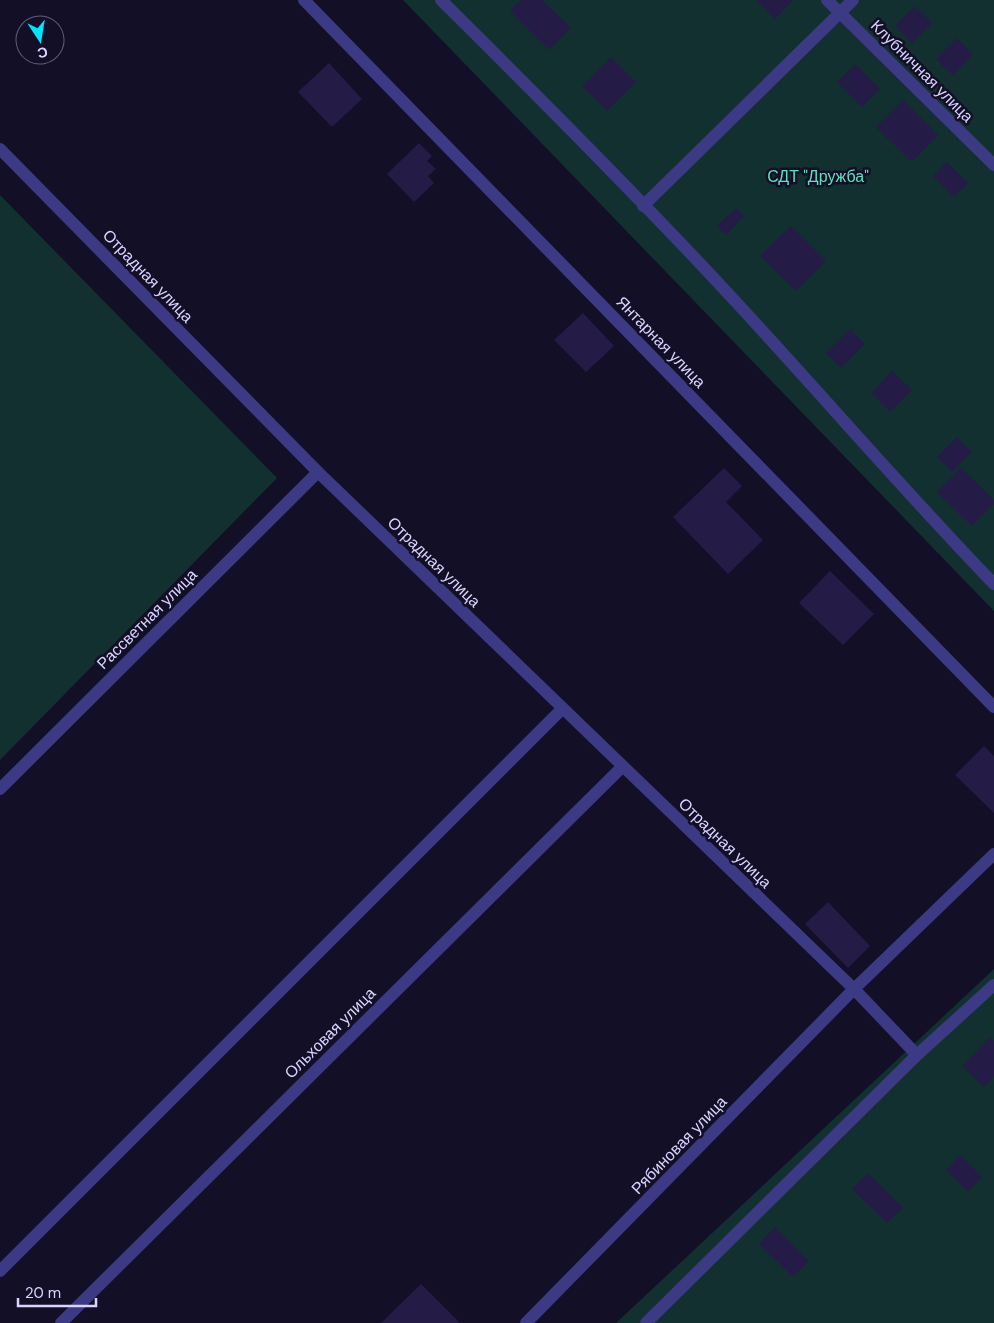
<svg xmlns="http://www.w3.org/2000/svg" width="994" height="1323" viewBox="0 0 994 1323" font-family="'DM Sans',sans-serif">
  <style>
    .green { fill: #12302f }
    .building { fill: #241b47 }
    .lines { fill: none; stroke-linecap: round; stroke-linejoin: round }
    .service { stroke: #3d3a85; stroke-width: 12 }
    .minor { stroke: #3d3a85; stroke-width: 12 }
    .labels { text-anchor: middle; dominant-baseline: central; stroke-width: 5; stroke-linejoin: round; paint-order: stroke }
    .street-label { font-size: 16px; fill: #d9d4ff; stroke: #130f26 }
    .park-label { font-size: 16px; fill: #5fe0c0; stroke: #130f26 }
  </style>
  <rect width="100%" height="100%" fill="#130f26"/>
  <g class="green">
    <polygon points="403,0 994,0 994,611"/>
    <polygon points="0,195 277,478 0,760"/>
    <polygon points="994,969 994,1323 616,1323"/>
  </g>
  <g class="building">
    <polygon points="521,0 542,0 571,28 549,50 510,11"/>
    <polygon points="756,0 793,0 775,19"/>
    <polygon points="915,6 932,23 912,43 895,26"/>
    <polygon points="957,38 973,55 953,75 936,59"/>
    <polygon points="611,57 636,82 607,111 582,86"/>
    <polygon points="329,63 362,99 332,127 298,92"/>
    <polygon points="855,64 880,89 862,107 837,82"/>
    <polygon points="903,100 938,135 912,162 876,127"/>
    <polygon points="419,143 432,156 427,161 436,169 428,176 434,183 414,202 387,174"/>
    <polygon points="947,162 968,183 954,197 933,176"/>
    <polygon points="736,208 744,216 726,235 717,226"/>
    <polygon points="791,226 826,261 796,291 760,256"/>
    <polygon points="583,313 614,346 586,372 554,340"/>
    <polygon points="850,329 865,344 841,368 826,353"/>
    <polygon points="892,371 912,390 890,412 871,393"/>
    <polygon points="957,437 972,452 952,472 937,457"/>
    <polygon points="724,468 742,486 726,502 763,540 728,574 673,517"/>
    <polygon points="961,468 994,500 994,504 972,526 937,492"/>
    <polygon points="830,571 874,614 843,645 799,603"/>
    <polygon points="984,746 994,756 994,813 955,775"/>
    <polygon points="828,902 870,946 848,968 805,924"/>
    <polygon points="990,1037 994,1041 994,1077 984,1087 962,1066"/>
    <polygon points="960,1155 982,1177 968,1192 946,1170"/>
    <polygon points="868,1173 903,1208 887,1223 852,1189"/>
    <polygon points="775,1227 809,1261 793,1277 759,1244"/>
    <polygon points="421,1284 460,1323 381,1323"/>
  </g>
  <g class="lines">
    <g class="service">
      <polyline points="643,206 853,0"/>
      <polyline points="0,1271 562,709"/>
    </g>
    <g class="minor">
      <polyline points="304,0 994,707"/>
      <path d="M441,0C540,98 640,198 735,301C822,395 905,492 994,584"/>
      <polyline points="827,0 994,165"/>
      <polyline points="0,149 318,472 854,989 917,1055"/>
      <polyline points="0,789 318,472"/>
      <polyline points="61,1323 622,767"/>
      <polyline points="526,1323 854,989 994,854"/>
      <polyline points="646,1323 917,1055 994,985"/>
    </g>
  </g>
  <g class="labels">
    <g class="street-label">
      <text transform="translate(922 71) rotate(45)">Клубничная улица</text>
      <text transform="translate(148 276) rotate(46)">Отрадная улица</text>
      <text transform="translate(661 342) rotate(46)">Янтарная улица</text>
      <text transform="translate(434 562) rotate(44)">Отрадная улица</text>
      <text transform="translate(147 619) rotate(-45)">Рассветная улица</text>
      <text transform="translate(725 843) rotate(44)">Отрадная улица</text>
      <text transform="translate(330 1033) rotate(-45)">Ольховая улица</text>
      <text transform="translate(679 1145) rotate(-46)">Рябиновая улица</text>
    </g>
    <g class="park-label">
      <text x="818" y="176">СДТ "Дружба"</text>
    </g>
  </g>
  <g transform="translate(40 40) rotate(168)"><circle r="24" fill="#130f26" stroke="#625e7d"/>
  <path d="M0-4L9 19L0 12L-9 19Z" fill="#00e5ff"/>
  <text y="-8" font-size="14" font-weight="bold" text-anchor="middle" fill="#d9d4ff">С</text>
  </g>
  <path d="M18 1298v8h78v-8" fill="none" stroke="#d9d4ff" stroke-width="2.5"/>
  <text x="25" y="1298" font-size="15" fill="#d9d4ff" stroke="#130f26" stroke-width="4" paint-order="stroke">20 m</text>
</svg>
